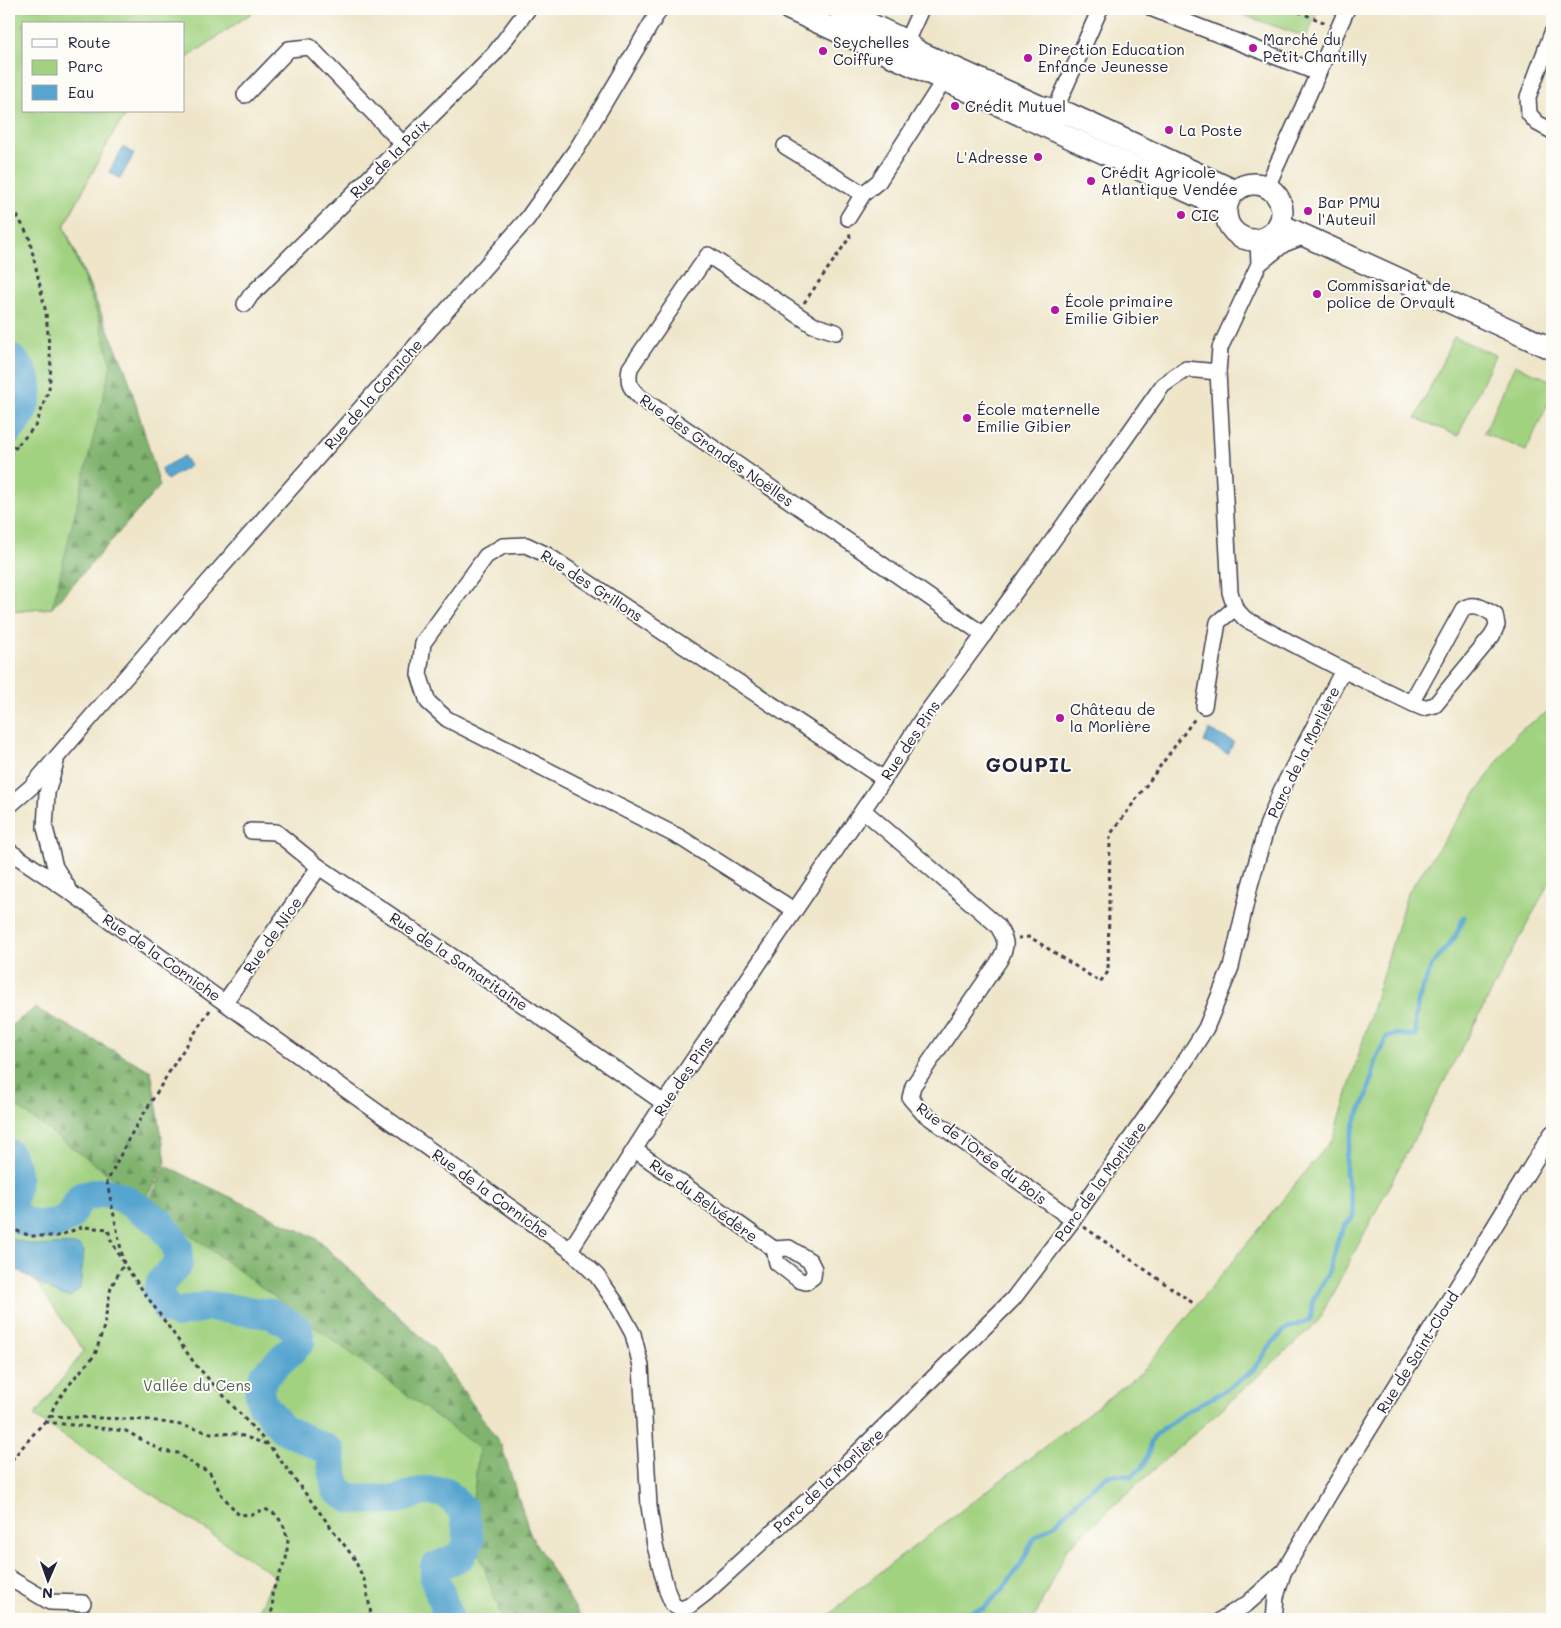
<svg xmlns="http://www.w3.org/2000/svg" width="1561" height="1628" viewBox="0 0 1561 1628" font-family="Mali,sans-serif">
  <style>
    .forest { fill: url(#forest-firs); stroke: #516b54 }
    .green { fill: #a1d280; stroke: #627a5e }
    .water { fill: #57a5d0; stroke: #3c6486 }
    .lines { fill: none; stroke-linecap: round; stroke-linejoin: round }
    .stream { stroke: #57a5d0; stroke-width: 5 }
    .river { stroke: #57a5d0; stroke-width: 30 }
    .street-casing { stroke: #413f50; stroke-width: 18 }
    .secondary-casing { stroke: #413f50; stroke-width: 24 }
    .path { stroke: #413f50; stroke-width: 3; stroke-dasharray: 4 4; stroke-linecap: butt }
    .street { stroke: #fff; stroke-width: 15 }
    .secondary { stroke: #fff; stroke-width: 21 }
    .poi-dot { fill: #b5179e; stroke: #fdfcf7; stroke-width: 2 }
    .labels { text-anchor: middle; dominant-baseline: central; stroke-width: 4; stroke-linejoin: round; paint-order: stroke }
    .poi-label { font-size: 15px; fill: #22223b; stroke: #fdfcf7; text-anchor: start }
    .street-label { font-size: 15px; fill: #22223b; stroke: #fdfcf7 }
    .park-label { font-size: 15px; fill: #4e6053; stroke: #fdfcf7 }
    .district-label { font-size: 20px; font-weight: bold; letter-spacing: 1px; fill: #22223b; stroke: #fdfcf7 }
  </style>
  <defs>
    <pattern id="forest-firs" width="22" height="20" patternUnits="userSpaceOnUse" patternTransform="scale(1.25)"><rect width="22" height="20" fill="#80b46e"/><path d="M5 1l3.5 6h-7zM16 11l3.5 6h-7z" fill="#68925c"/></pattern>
  </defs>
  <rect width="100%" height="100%" fill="#fdfcf7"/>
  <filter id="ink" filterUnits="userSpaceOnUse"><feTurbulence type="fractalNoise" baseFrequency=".02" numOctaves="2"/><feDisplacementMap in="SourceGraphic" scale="10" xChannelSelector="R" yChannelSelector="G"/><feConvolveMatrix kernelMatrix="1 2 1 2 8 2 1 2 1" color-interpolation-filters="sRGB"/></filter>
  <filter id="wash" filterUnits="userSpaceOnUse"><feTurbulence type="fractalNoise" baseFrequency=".0096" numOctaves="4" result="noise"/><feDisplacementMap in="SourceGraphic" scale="20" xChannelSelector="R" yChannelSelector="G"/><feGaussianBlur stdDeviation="1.12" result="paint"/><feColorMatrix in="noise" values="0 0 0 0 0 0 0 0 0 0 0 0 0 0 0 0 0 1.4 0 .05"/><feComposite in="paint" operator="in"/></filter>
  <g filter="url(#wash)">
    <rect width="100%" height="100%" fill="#efe6ca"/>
    <g class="forest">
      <polygon points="9,9 257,9 184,60 184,24 24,24 24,111 129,111 113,133 64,226 127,374 160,486 52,608 9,612"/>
      <polygon points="35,1008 151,1071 166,1162 134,1225 9,1205 9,1027"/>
      <polygon points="166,1166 317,1239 434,1349 501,1445 531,1536 582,1619 422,1619 136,1227"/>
    </g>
    <g class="green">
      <polygon points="9,9 257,9 184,60 184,24 24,24 24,111 129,111 113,133 64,226 99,319 111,365 52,608 9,612"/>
      <polygon points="1226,9 1319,9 1306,37"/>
      <polygon points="1454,337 1495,355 1458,436 1416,418"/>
      <polygon points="1515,365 1552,381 1552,395 1526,451 1484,433"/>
      <polygon points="1552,709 1552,877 1317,1323 1067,1548 1034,1619 825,1619 856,1591 1142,1372 1334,1137 1407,894 1518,732"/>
      <polygon points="9,1101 479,1448 470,1526 502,1619 255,1619 275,1576 34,1416 84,1351 9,1243"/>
    </g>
    <g class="water">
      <polygon points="123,147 134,154 120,179 109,172"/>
      <polygon points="184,456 190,466 167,480 160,469"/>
      <polygon points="1209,730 1234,742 1228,754 1204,742"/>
      <polygon points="9,1236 12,1239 39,1246 67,1244 80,1246 84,1251 80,1289 70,1297 59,1295 9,1265"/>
    </g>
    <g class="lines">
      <polyline class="stream" points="957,1619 958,1614 983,1609 1003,1589 1021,1564 1035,1537 1055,1524 1075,1503 1105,1477 1113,1475 1131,1476 1141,1469 1147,1458 1151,1443 1156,1434 1187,1411 1221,1393 1246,1376 1254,1369 1273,1342 1286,1329 1311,1319 1312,1302 1327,1276 1338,1239 1344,1226 1352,1218 1354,1211 1346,1174 1346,1156 1355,1122 1367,1096 1377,1057 1387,1037 1395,1034 1416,1036 1415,1020 1418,1001 1432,965 1455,937 1464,917"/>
      <g class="river">
        <path d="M9,357C14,362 21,368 24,375C33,393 22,417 9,430"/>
        <path d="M9,1154C21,1173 16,1187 10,1207L22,1221L34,1225H53L69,1217L81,1197L103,1192L115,1195L124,1199L160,1222L178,1248V1264L162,1281L158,1291L166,1308L177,1313L208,1306L271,1314L298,1329L300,1342L264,1376L259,1389L261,1402L282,1428L330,1451L336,1489L351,1499L394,1500L424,1491L446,1492L464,1511L469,1541L461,1556L435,1567V1579L449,1619"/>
      </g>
    </g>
  </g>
  <g filter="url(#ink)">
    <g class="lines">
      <defs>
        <g id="street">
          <polyline points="1153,9 1318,73"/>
          <polyline points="1552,33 1528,97 1529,114 1537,123 1552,131"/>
          <polyline points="906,42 921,9"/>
          <polyline points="245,95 289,49 310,47 403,144"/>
          <polyline points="1055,110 1100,9"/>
          <polyline points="785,146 863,194"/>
          <polyline points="1267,187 1347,9"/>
          <polyline points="848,218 863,194 879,181 944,80"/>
          <polyline points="1259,264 1284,244 1305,236"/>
          <polyline points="245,304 251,295 494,54 528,9"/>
          <path d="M836,332L813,325L708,255L630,368C627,384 630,388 641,398L984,635"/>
          <path d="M1218,372L1230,592L1235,608L1245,619L1343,670L1411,703L1463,609C1475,601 1484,609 1495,615L1497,625L1492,636L1435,705L1423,708L1411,703"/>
          <polyline points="1204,706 1218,622 1235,608"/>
          <polyline points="56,762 47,793 45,828 55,867 67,886"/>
          <polyline points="9,806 31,787 174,621 527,219 578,147 660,9"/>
          <path d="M863,810L997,925C1007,941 1008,945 999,961L913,1086L910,1098L923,1113L1073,1220"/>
          <polyline points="251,831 276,832 319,867 493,984 664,1103"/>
          <polyline points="9,851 70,892 570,1250 597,1276 616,1303 633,1334 641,1366 649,1506 655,1546 667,1591 673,1605 680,1609 689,1606 706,1593 834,1476 1013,1299 1073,1220 1186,1060 1206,1028 1231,967 1250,885 1267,826 1281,791 1343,670"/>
          <polyline points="794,910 681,838 447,719 428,702 419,674 423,643 486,556 503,546 526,545 547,555 884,779"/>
          <polyline points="225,1002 319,867"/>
          <polyline points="635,1150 774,1249 789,1248 810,1261 814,1269 813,1277 806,1282 799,1280 777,1263 774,1249"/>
          <polyline points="570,1250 664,1103 884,779 922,719 1051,543 1163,385 1186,369 1218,372 1220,348 1259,264 1258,240"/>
          <polyline points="9,1578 50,1602 83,1603"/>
          <polyline points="1222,1619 1247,1604 1284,1571 1330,1493 1552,1133"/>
          <polyline points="1274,1619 1276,1597 1283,1573"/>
        </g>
        <g id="secondary">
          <polyline points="789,9 1226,209"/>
          <polyline points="838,9 898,37 919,52 1039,106 1069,114 1235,191"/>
          <circle cx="1254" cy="212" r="28"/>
          <polyline points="1279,224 1552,349"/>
        </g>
      </defs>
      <use href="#street" class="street-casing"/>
      <use href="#secondary" class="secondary-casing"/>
      <g class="path">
        <polyline points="1291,9 1326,23"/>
        <polyline points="9,201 29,237 46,313 51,366 49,389 36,425 18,445 9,448"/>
        <polyline points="804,303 850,237 849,231"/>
        <polyline points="9,455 17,446"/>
        <polyline points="1018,938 1030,937 1100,982 1108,972 1110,835 1196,717"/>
        <polyline points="210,1010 176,1061 129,1138 107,1182 124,1264 195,1364 272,1449 354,1558 365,1582 372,1619"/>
        <polyline points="1084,1227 1193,1303"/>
        <polyline points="9,1228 31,1236 58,1236 82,1227 108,1229 111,1240 124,1264 111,1287 104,1326 95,1355 76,1376 55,1404 50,1416 37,1430 9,1463"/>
        <polyline points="50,1416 150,1420 180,1425 211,1433 237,1434 266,1444"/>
        <polyline points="45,1422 126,1431 162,1451 178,1453 197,1467 209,1471 221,1494 239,1515 252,1514 265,1509 275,1514 283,1524 288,1540 286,1559 272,1593 273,1608 268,1619"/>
      </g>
      <use href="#street" class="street"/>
      <use href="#secondary" class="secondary"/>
    </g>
  </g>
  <g class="poi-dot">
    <circle cx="1253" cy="48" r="5"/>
    <circle cx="823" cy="51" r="5"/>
    <circle cx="1028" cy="58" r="5"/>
    <circle cx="955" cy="106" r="5"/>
    <circle cx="1169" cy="130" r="5"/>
    <circle cx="1038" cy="157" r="5"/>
    <circle cx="1091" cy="181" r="5"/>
    <circle cx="1308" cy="211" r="5"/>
    <circle cx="1181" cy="215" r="5"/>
    <circle cx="1317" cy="294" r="5"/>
    <circle cx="1055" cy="310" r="5"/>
    <circle cx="967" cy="418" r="5"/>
    <circle cx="1060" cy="718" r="5"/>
  </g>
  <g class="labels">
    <g class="poi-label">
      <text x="1263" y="39">Marché du<tspan x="1263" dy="17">Petit Chantilly</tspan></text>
      <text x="833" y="42">Seychelles<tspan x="833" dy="17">Coiffure</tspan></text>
      <text x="1038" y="49">Direction Education<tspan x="1038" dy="17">Enfance Jeunesse</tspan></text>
      <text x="965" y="106">Crédit Mutuel</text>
      <text x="1179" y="130">La Poste</text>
      <text x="1028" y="157" text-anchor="end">L'Adresse</text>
      <text x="1101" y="172">Crédit Agricole<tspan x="1101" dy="17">Atlantique Vendée</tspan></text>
      <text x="1318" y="202">Bar PMU<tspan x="1318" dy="17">l'Auteuil</tspan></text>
      <text x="1191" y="215">CIC</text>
      <text x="1327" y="285">Commissariat de<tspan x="1327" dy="17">police de Orvault</tspan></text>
      <text x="1065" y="301">École primaire<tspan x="1065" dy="17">Emilie Gibier</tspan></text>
      <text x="977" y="409">École maternelle<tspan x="977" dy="17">Emilie Gibier</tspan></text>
      <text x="1070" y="709">Château de<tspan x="1070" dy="17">la Morlière</tspan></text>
    </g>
    <g class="street-label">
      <text transform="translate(389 158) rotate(-45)">Rue de la Paix</text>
      <text transform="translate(373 394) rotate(-49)">Rue de la Corniche</text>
      <text transform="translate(717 450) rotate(35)">Rue des Grandes Noëlles</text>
      <text transform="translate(592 585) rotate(33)">Rue des Grillons</text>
      <text transform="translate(910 740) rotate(-56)">Rue des Pins</text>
      <text transform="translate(1303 752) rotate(-64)">Parc de la Morlière</text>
      <text transform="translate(272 935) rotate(-55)">Rue de Nice</text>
      <text transform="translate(162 957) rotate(35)">Rue de la Corniche</text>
      <text transform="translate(459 961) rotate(34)">Rue de la Samaritaine</text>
      <text transform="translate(683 1076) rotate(-56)">Rue des Pins</text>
      <text transform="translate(982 1153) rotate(37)">Rue de l'Orée du Bois</text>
      <text transform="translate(1100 1181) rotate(-54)">Parc de la Morlière</text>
      <text transform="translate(491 1193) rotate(36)">Rue de la Corniche</text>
      <text transform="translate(704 1200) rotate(36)">Rue du Belvédère</text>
      <text transform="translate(1417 1352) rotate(-58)">Rue de Saint-Cloud</text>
      <text transform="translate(828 1480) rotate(-43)">Parc de la Morlière</text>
    </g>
    <g class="park-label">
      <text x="197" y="1385">Vallée du Cens</text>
    </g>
    <g class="district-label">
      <text x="1029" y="764">GOUPIL</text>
    </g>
  </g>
  <rect width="1561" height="1628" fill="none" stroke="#fdfcf7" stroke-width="30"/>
  <rect x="22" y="22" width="162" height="90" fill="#fdfcf7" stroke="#a5a5ac"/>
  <rect x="32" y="39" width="25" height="8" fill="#ffffff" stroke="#a5a5ac"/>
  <text x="68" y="48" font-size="15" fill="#22223b">Route</text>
  <rect x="32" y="60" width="25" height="15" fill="#a1d280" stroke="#a5a5ac"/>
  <text x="68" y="72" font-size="15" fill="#22223b">Parc</text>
  <rect x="32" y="85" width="25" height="15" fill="#57a5d0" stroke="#a5a5ac"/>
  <text x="68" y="98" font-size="15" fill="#22223b">Eau</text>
  <g transform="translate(48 1580) rotate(182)" stroke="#fdfcf7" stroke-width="4" paint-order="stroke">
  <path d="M0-4L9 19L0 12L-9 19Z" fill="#22223b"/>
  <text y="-8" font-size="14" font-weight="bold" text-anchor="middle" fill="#22223b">N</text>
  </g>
</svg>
